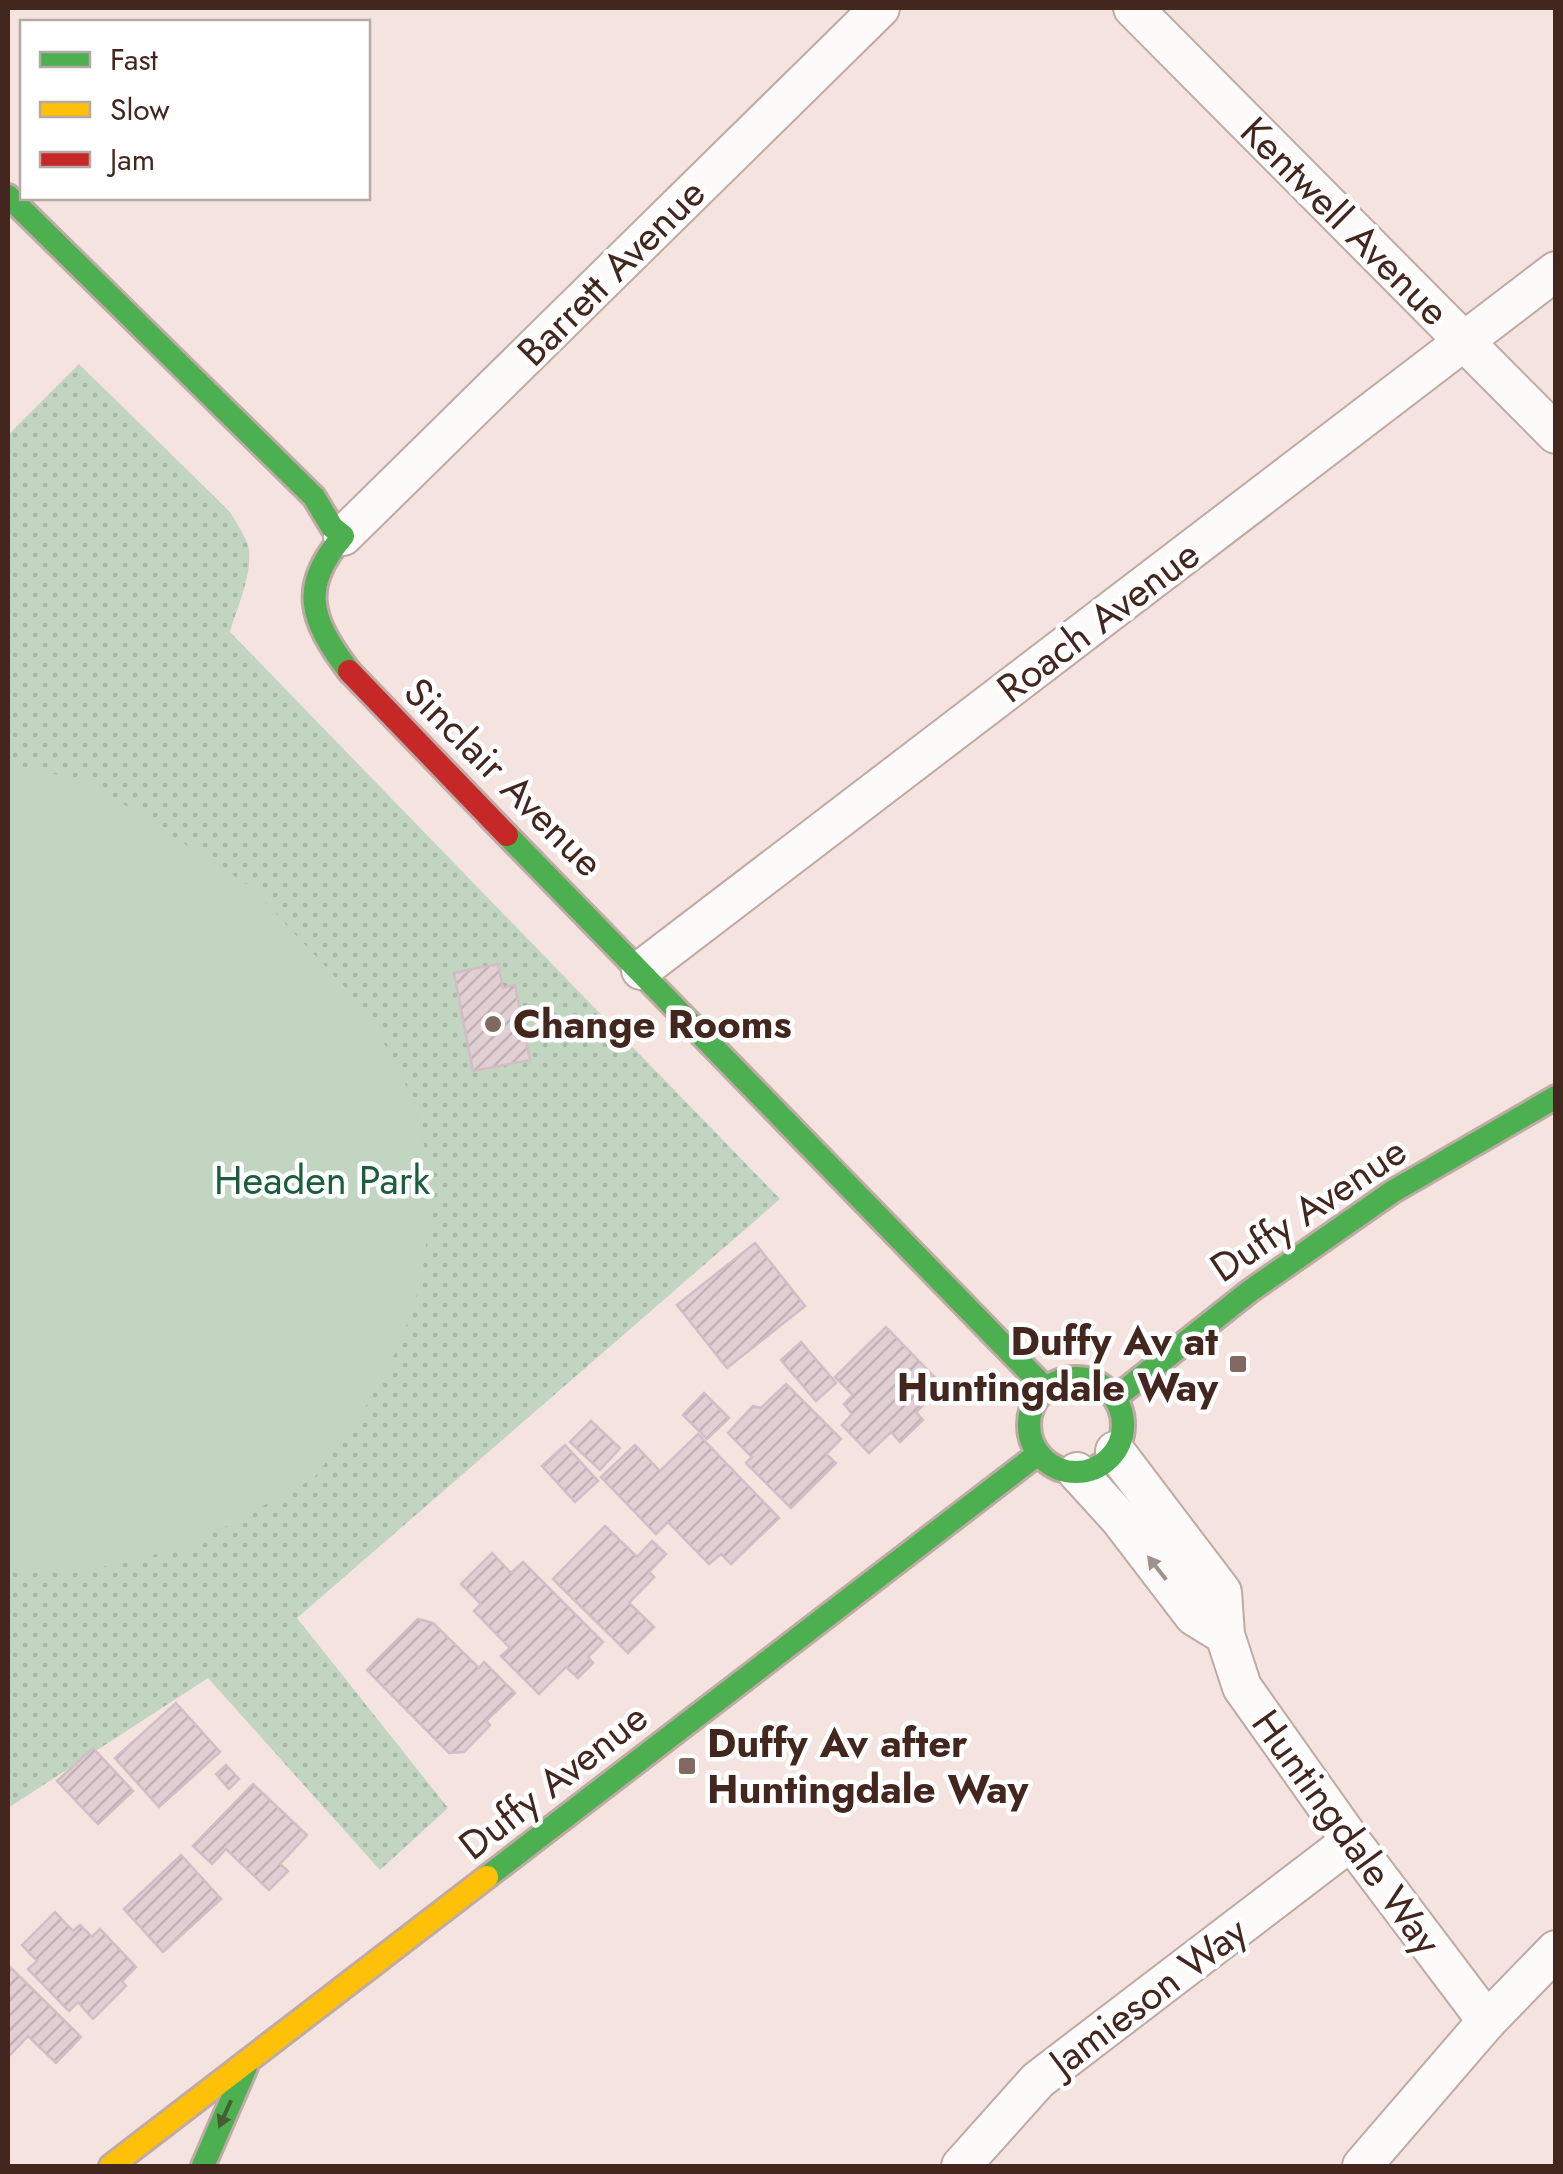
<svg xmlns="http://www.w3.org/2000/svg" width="1563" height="2174" viewBox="0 0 1563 2174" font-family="Jost,sans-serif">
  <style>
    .grass { fill: url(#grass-dots) }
    .garden { fill: #c1d5c1 }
    .building { fill: url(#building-hatch); stroke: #d1bec5; stroke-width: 2.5 }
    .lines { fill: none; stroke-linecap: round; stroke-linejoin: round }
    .street-casing { stroke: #bfaaa5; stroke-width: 42 }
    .fast-casing { stroke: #bfaaa5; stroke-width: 28 }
    .slow-casing { stroke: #bfaaa5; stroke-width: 28 }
    .jam-casing { stroke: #bfaaa5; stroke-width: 28 }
    .street { stroke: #fdfbfa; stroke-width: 38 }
    .fast { stroke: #4caf50; stroke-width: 22 }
    .slow { stroke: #ffc107; stroke-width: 22 }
    .jam { stroke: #c62828; stroke-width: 22 }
    .oneway { fill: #a0918c }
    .oneway2 { fill: #475d33 }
    .poi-dot { fill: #816962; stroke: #fff; stroke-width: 4 }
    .labels { text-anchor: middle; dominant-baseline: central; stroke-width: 9; stroke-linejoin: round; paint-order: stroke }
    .street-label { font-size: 40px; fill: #43271f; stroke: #fff }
    .poi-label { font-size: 40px; font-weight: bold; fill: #43271f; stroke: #fff; text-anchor: start }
    .park-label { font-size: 40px; fill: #1c5e3b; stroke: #fff }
  </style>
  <defs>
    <pattern id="grass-dots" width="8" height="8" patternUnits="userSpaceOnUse" patternTransform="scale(2.5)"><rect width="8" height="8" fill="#c1d5c1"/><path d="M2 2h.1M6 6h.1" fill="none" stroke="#a7b7a5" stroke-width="1.8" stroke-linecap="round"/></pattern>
    <pattern id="building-hatch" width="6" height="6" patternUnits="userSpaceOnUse" patternTransform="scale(2.5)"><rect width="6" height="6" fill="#e1cfd4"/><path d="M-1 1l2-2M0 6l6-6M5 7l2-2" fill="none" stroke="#c2b2b6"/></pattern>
  </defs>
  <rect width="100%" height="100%" fill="#f4e3df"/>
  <path class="grass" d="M79,364L230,512C236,523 247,537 249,550C252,576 237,607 230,632L780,1199L297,1618L448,1808L380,1870L208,1678L8,1808V435Z"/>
  <polygon class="garden" points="8,763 81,780 117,800 251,887 353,996 396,1062 416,1109 429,1168 428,1231 421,1283 400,1344 358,1421 313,1479 188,1547 77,1573 8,1573"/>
  <g class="building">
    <polygon points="498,964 503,988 515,985 530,1060 473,1071 454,973"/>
    <polygon points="755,1243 805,1306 727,1368 677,1305"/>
    <polygon points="886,1327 943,1386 916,1412 923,1420 900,1442 891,1432 869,1453 842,1425 852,1414 844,1404 853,1395 835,1377"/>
    <polygon points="801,1342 836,1383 816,1401 781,1360"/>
    <polygon points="786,1384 841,1439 826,1454 836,1463 791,1508 746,1463 752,1457 728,1433 753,1406 761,1408"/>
    <polygon points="704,1393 729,1418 707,1439 683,1415"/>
    <polygon points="591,1421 620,1448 600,1470 570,1442"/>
    <polygon points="698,1434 779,1518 731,1564 721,1554 709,1564 668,1522 656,1534 601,1477 635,1445 660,1471"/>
    <polygon points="565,1445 598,1481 575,1502 542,1466"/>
    <polygon points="605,1526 637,1557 652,1541 666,1554 649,1572 654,1577 629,1603 654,1627 628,1653 553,1579"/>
    <polygon points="492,1553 511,1573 523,1562 603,1642 588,1657 593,1663 578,1678 566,1667 539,1694 501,1656 510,1648 474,1611 481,1604 461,1584"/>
    <polygon points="418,1619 433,1623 479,1668 484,1662 515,1693 486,1721 490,1725 464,1752 449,1753 367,1670"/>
    <polygon points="176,1703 220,1752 159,1807 115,1758"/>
    <polygon points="93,1748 133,1791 98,1824 57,1781"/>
    <polygon points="226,1765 239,1779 229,1789 216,1774"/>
    <polygon points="253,1784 307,1835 280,1864 288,1871 269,1890 226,1849 212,1864 193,1846"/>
    <polygon points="181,1855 221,1899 163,1952 124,1909"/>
    <polygon points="55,1912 73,1931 80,1925 92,1937 100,1929 136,1967 122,1981 126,1986 93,2019 78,2002 69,2011 28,1969 37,1961 22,1945"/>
    <polygon points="8,1965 81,2037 56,2063 28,2036 8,2057"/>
  </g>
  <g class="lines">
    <defs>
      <g id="street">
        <polyline points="1133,8 1556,434"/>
        <polyline points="343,536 880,8"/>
        <polyline points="641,970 1556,271"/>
        <polyline points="1115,1451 1222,1592 1225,1635 1242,1687 1351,1841 1487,2021"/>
        <polyline points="1077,1472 1119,1518 1194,1616 1225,1635"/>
        <polyline points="961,2166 1038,2080 1351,1841"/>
        <polyline points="1362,2166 1487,2021 1556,1950"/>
      </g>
      <g id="fast">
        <path d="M8,196L314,497L332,527L343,536C299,588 310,619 349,671"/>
        <polyline points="507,835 1046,1389"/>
        <circle cx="1076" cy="1425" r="47"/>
        <polyline points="1115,1398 1250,1291 1392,1192 1556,1097"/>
        <polyline points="487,1877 1038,1454"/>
        <polyline points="203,2166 246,2067"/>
      </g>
      <polyline id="slow" points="111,2166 487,1877"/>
      <polyline id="jam" points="349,671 507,835"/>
    </defs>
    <use href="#street" class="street-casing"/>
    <use href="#fast" class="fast-casing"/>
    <use href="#slow" class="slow-casing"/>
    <use href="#jam" class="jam-casing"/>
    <use href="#street" class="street"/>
    <use href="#fast" class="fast"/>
    <use href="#slow" class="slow"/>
    <use href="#jam" class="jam"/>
  </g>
  <defs><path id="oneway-solid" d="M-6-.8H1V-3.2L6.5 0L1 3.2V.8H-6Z" transform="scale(2.5)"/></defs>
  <use class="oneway" href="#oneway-solid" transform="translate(1157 1568) rotate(-128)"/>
  <use class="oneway2" href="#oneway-solid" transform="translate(225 2114) rotate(114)"/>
  <g class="poi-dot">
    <circle cx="493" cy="1024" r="10"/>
    <rect x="1228" y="1354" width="20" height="20" rx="5"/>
    <rect x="677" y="1756" width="20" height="20" rx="5"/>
  </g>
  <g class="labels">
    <g class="street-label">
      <text transform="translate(1345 221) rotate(45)">Kentwell Avenue</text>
      <text transform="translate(611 272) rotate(-45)">Barrett Avenue</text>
      <text transform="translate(1098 621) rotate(-37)">Roach Avenue</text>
      <text transform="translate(504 777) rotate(45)">Sinclair Avenue</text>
      <text transform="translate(1308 1209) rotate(-34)">Duffy Avenue</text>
      <text transform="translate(553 1781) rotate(-38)">Duffy Avenue</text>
      <text transform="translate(1347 1832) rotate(54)">Huntingdale Way</text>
      <text transform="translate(1148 1996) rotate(-37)">Jamieson Way</text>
    </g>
    <g class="poi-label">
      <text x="513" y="1024">Change Rooms</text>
      <text x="1218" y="1341" text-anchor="end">Duffy Av at<tspan x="1218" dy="46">Huntingdale Way</tspan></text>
      <text x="707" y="1743">Duffy Av after<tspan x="707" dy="46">Huntingdale Way</tspan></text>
    </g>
    <g class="park-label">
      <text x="322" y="1180">Headen Park</text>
    </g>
  </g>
  <rect width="1563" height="2174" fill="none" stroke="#43271f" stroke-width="20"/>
  <rect x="20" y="20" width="350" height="180" fill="#ffffff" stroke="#b4a9a5" stroke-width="2.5"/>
  <rect x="40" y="52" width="50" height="15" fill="#4caf50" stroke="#b4a9a5" stroke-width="2.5"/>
  <text x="110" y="70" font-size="30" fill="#43271f">Fast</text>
  <rect x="40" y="102" width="50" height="15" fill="#ffc107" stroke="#b4a9a5" stroke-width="2.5"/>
  <text x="110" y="120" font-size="30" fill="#43271f">Slow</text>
  <rect x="40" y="152" width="50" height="15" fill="#c62828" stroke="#b4a9a5" stroke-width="2.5"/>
  <text x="110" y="170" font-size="30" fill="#43271f">Jam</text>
</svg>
